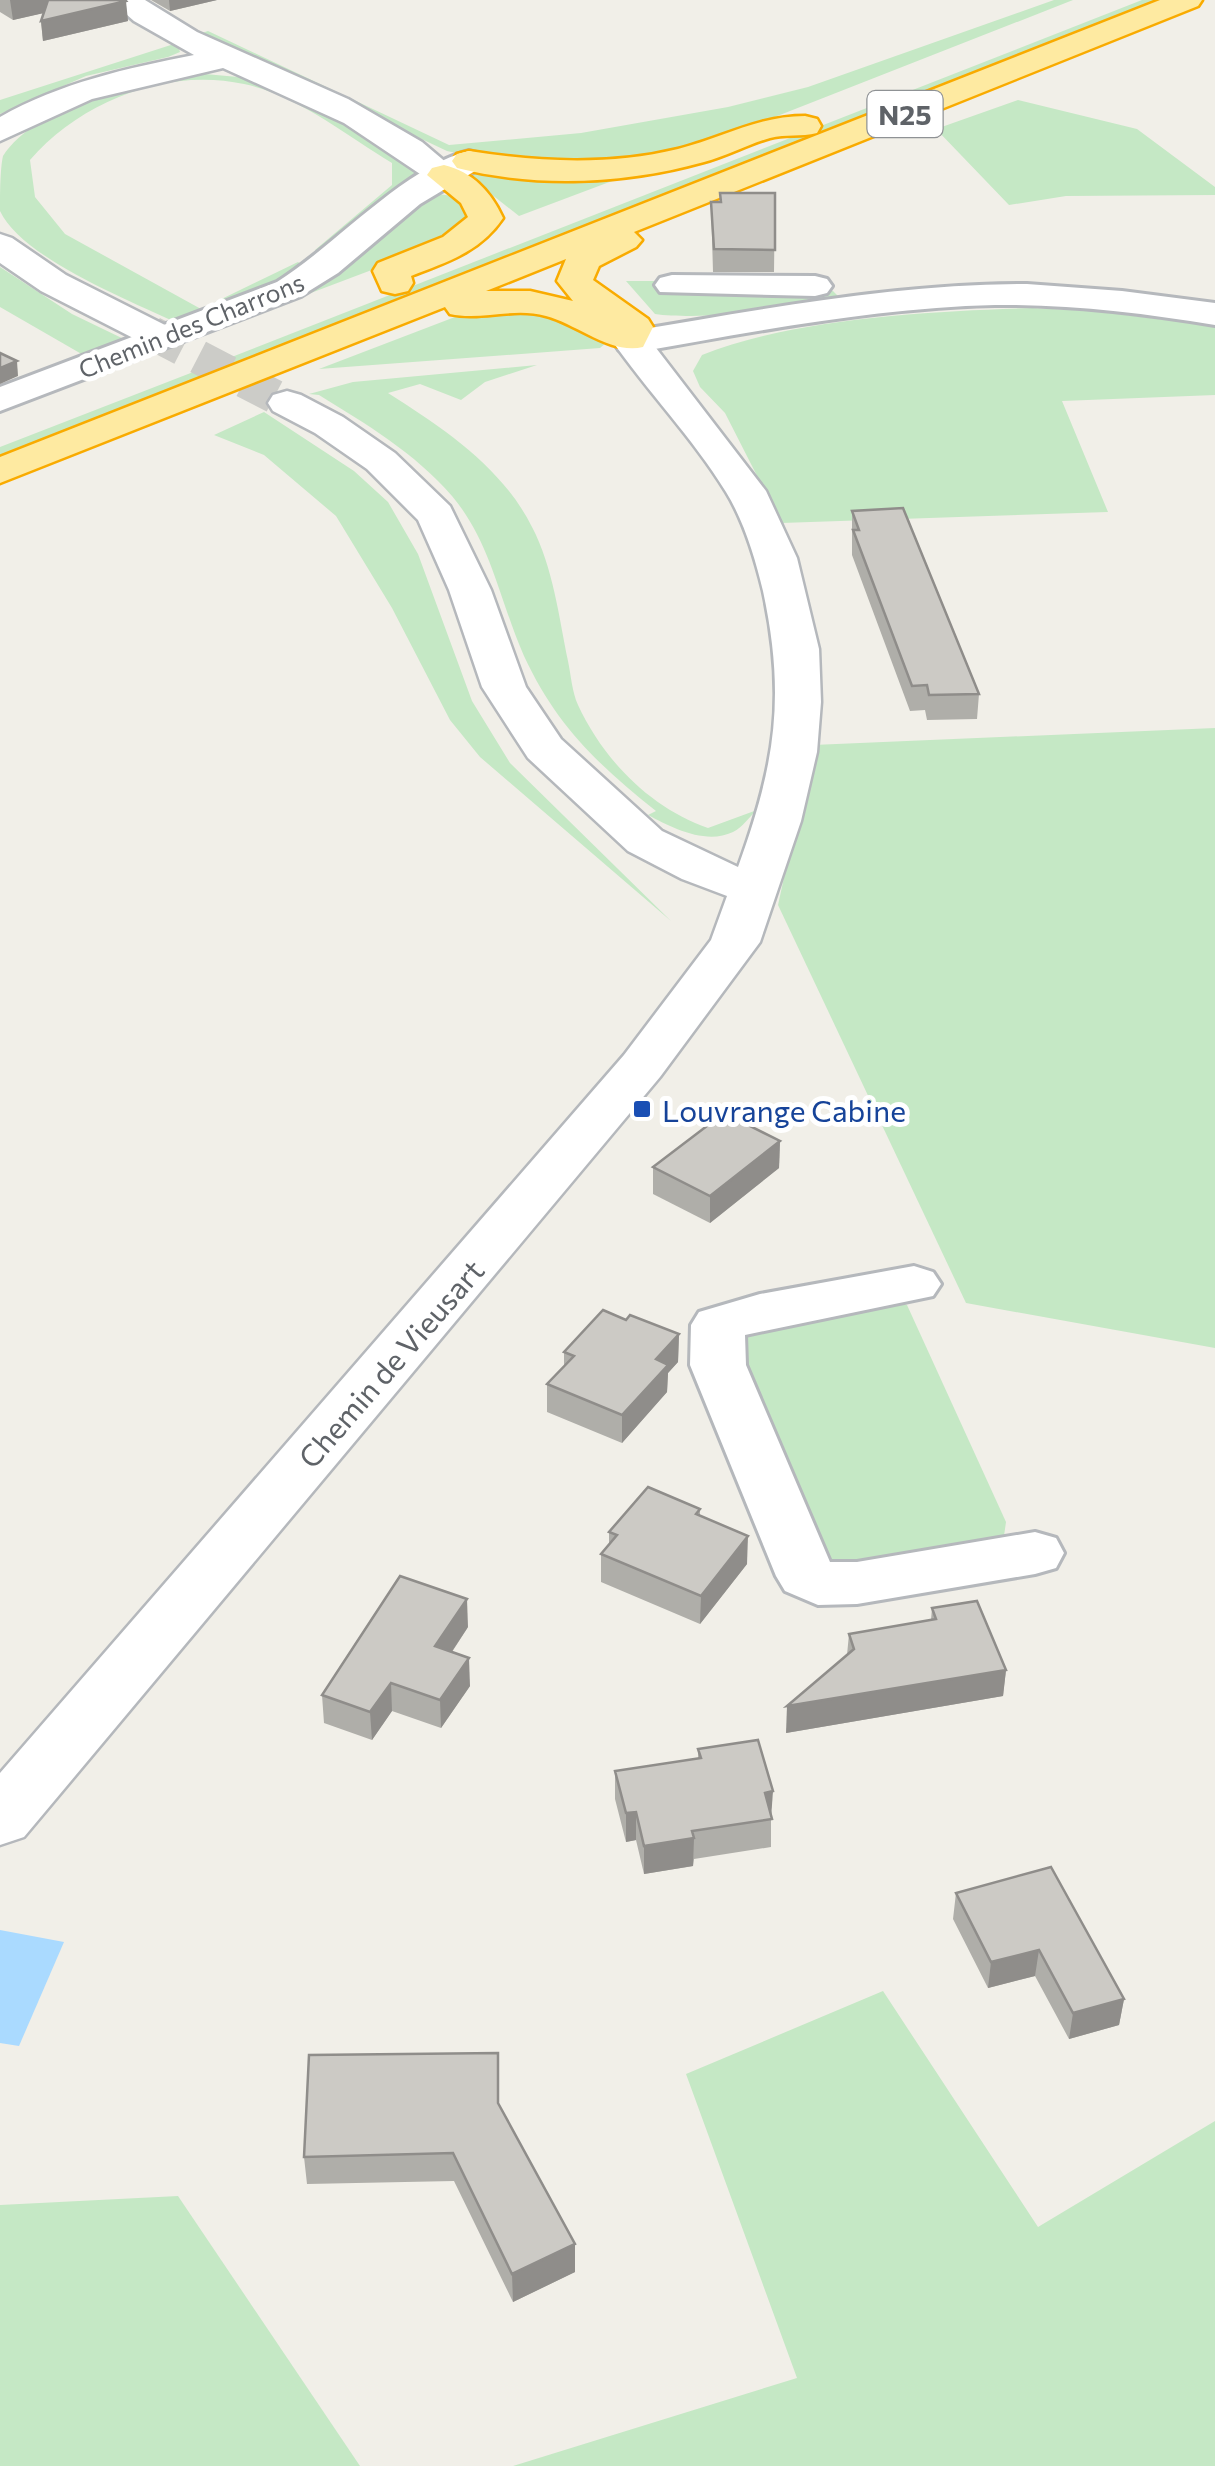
<svg xmlns="http://www.w3.org/2000/svg" width="1215" height="2466" viewBox="0 0 1215 2466" font-family="Commissioner,sans-serif">
  <style>
    .green { fill: #c5e8c5 }
    .water { fill: #aadaff }
    .lines { fill: none; stroke-linecap: round; stroke-linejoin: round }
    .tertiary-tunnel { stroke: #ccccc8; stroke-width: 34; stroke-dasharray: 34 18; stroke-linecap: butt }
    .minor-casing { stroke: #b5b8bc; stroke-width: 6 }
    .tertiary-casing { stroke: #b5b8bc; stroke-width: 5 }
    .trunk-casing { stroke: #f9ab00; stroke-width: 5 }
    .minor { fill: #fff; fill-rule: evenodd }
    .tertiary { fill: #fff; fill-rule: evenodd }
    .trunk { fill: #feeaa1; fill-rule: evenodd }
    .wall { fill: #afaea9 }
    .shaded-wall { fill: #8f8d8a }
    .building { fill: #cccac5; stroke: #8f8d8a; stroke-width: 2.5 }
    .transit-dot { fill: #1a4fb4; stroke: #fff; stroke-width: 4 }
    .labels { text-anchor: middle; dominant-baseline: central; stroke-width: 10; stroke-linejoin: round; paint-order: stroke }
    .far-street-label { font-size: 25px; fill: #5f6368; stroke: #fff }
    .shield { fill: #fff; stroke: #8f9295; stroke-width: 2.5 }
    .shield-label { font-size: 28px; font-weight: bold; fill: #5f6368 }
    .transit-label { font-size: 30px; fill: #164399; stroke: #fff; text-anchor: start }
    .street-label { font-size: 30px; fill: #5f6368; stroke: #fff }
  </style>
  <rect width="100%" height="100%" fill="#f1efe8"/>
  <g class="green">
    <polygon points="1054,0 1073,0 691,150 621,163 492,161 447,151 199,34 208,31 449,145 581,133 728,107 808,87"/>
    <polygon points="1142,0 1161,0 236,366 224,360"/>
    <polygon points="177,43 180,52 168,57 86,76 0,114 0,100"/>
    <path d="M194,73L249,78L371,135L418,165L410,184L312,265L303,260L319,254L315,250L392,185V163C346,135 297,95 244,84C166,67 80,102 30,160L35,197L65,234L201,309L298,262L307,268L263,291L173,325V321C128,300 21,257 0,211C0,196 0,169 3,156C37,105 136,79 194,73Z"/>
    <polygon points="1018,100 1137,129 1215,187 1215,195 1066,196 1009,205 936,129"/>
    <polygon points="473,170 628,175 519,216 467,175"/>
    <polygon points="438,194 460,197 470,217 443,243 245,318 239,315 417,198"/>
    <polygon points="0,267 72,314 130,342 85,356 0,307"/>
    <path d="M626,281H663L664,288L833,291L838,296C800,312 697,320 655,314Z"/>
    <path d="M1032,308L1094,311L1215,326V395L1062,401L1108,512L781,523L725,413L700,387L693,371L702,355C794,318 932,311 1032,308Z"/>
    <polygon points="542,309 608,341 600,348 319,369 468,312"/>
    <path d="M537,365L485,382L461,400L420,384L388,393C443,428 502,467 532,527C553,567 559,617 568,661C571,675 572,692 578,705C604,761 651,808 708,828L757,810C749,817 743,827 733,832C706,845 672,828 648,815L656,811C598,765 556,725 524,656C500,602 491,542 452,496C415,453 366,424 319,395L309,394L353,382Z"/>
    <polygon points="201,369 212,375 0,457 0,447"/>
    <polygon points="264,412 354,471 388,502 418,554 472,701 510,763 671,921 480,757 450,720 392,608 336,516 264,455 214,435"/>
    <polygon points="1215,728 1215,1348 966,1303 778,905 813,745"/>
    <polygon points="889,1301 907,1305 1006,1522 1004,1536 989,1548 855,1576 822,1563 736,1340 748,1328"/>
    <polygon points="883,1991 1038,2227 1215,2121 1215,2466 513,2466 797,2378 686,2074"/>
    <polygon points="178,2196 360,2466 0,2466 0,2205"/>
  </g>
  <polygon class="water" points="0,1930 64,1942 19,2046 0,2043"/>
  <g class="lines">
    <polyline class="tertiary-tunnel" points="152,333 287,403"/>
    <defs>
      <g id="minor">
        <path d="M469,151L480,154L485,161L480,168L420,204L338,273L301,296L0,411V387L277,282C335,246 404,167 469,151Z"/>
        <polygon points="672,275 815,276 827,279 832,286 827,293 815,296 660,292 655,285 660,278"/>
        <path d="M1027,284L1122,291L1215,303V325C1142,313 1069,304 995,305C873,308 752,332 632,353L619,350L614,342L619,334L632,331C763,309 894,284 1027,284Z"/>
        <polygon points="914,1266 933,1272 941,1284 933,1296 745,1335 746,1365 830,1562 857,1562 1035,1532 1056,1538 1064,1553 1056,1568 1035,1574 857,1604 818,1605 785,1591 776,1576 690,1365 691,1325 699,1312 760,1294"/>
      </g>
      <g id="tertiary">
        <path d="M110,0H145L197,32L348,99L422,142L461,175L456,182H432L344,123L223,68L92,99L0,141V117C60,83 127,68 194,55L134,21Z"/>
        <polygon points="0,234 12,238 66,275 165,325 171,333 165,341 152,344 139,341 41,291 0,263"/>
        <path d="M630,328L643,331L766,491L797,558L819,649L821,702L817,752L801,821L760,942L660,1077L24,1837L0,1845V1773L624,1055L711,940L727,896L682,879L628,851L528,758L482,687L449,590L418,520L367,469L315,433L273,411L268,403L273,395L287,391L301,395L343,417L395,453L450,506L491,590L526,687L561,739L662,831L738,867C775,765 786,698 763,591C755,558 744,521 726,492C693,438 647,391 611,339L617,331Z"/>
      </g>
      <g id="trunk">
        <path d="M1160,0H1202L1198,6L634,232L642,240L636,247L599,266L593,280L648,319L653,327L643,347C611,355 577,324 546,316C513,307 481,321 450,314L445,307L0,483V457ZM566,259L557,281L573,301L530,291H486Z"/>
        <path d="M805,116L817,119L821,126L817,133C801,137 786,134 770,138C748,144 727,156 704,162C625,184 538,188 457,168L452,161L457,154L469,151C538,162 609,166 678,149C722,138 758,116 805,116Z"/>
        <path d="M444,165C473,172 491,192 503,218C480,252 447,262 411,276L413,283L408,291L395,294L382,291L373,271L378,263L443,237L468,217L461,203L427,175L432,168Z"/>
      </g>
    </defs>
    <use href="#minor" class="minor-casing"/>
    <use href="#tertiary" class="tertiary-casing"/>
    <use href="#trunk" class="trunk-casing"/>
    <use href="#minor" class="minor"/>
    <use href="#tertiary" class="tertiary"/>
    <use href="#trunk" class="trunk"/>
  </g>
  <g class="wall">
    <polygon points="0,0 125,0 128,21 43,41 41,21 43,13 13,20 0,12"/>
    <polygon points="151,0 217,0 170,11"/>
    <polygon points="720,193 775,193 774,272 713,272 711,202 720,202"/>
    <polygon points="852,511 979,694 977,719 927,720 925,710 910,711 852,555"/>
    <polygon points="780,1141 779,1168 710,1223 653,1194 653,1167"/>
    <polygon points="626,1320 679,1334 678,1362 668,1373 667,1392 622,1443 547,1412 547,1384 564,1366 564,1352"/>
    <polygon points="700,1509 700,1516 747,1564 700,1624 601,1582 601,1554 609,1544 609,1532"/>
    <polygon points="932,1608 1006,1670 1003,1696 786,1733 847,1655 849,1634 931,1620"/>
    <polygon points="468,1627 452,1652 470,1686 441,1728 392,1711 372,1740 324,1723 322,1695"/>
    <polygon points="698,1749 771,1815 771,1847 694,1859 693,1866 644,1874 636,1840 626,1842 615,1799 615,1771 698,1759"/>
    <polygon points="956,1893 1124,1999 1119,2025 1069,2039 1035,1976 988,1988 953,1919"/>
    <polygon points="498,2053 499,2105 575,2244 575,2272 513,2302 454,2181 307,2184 304,2157"/>
  </g>
  <g class="shaded-wall">
    <polygon points="10,0 51,0 53,11 13,20"/>
    <polygon points="169,0 217,0 170,11"/>
    <polygon points="126,1 128,21 43,41 41,21"/>
    <polygon points="17,361 18,376 0,384 0,368"/>
    <polygon points="780,1141 779,1168 710,1223 710,1196"/>
    <polygon points="679,1334 678,1362 668,1373 667,1392 622,1443 622,1415 656,1359"/>
    <polygon points="748,1536 747,1564 700,1624 701,1596"/>
    <polygon points="467,1599 468,1627 437,1674 435,1646"/>
    <polygon points="469,1658 470,1686 441,1728 440,1700"/>
    <polygon points="1006,1670 1003,1696 786,1733 787,1706"/>
    <polygon points="391,1683 392,1711 372,1740 370,1712"/>
    <polygon points="773,1791 771,1819 765,1793"/>
    <polygon points="636,1812 636,1840 626,1842 626,1813"/>
    <polygon points="694,1838 693,1866 644,1874 644,1846"/>
    <polygon points="1039,1950 1035,1976 988,1988 991,1962"/>
    <polygon points="1124,1999 1119,2025 1069,2039 1073,2013"/>
    <polygon points="575,2244 575,2272 513,2302 512,2274"/>
  </g>
  <g class="building">
    <polygon points="48,0 125,0 126,1 41,21"/>
    <polygon points="720,193 775,193 775,250 714,249 711,202 721,202"/>
    <polygon points="0,353 17,361 0,368"/>
    <polygon points="903,508 979,694 929,695 927,685 912,686 853,530 859,530 852,511"/>
    <polygon points="724,1113 780,1141 710,1196 653,1167"/>
    <polygon points="603,1310 626,1320 630,1315 679,1334 656,1359 668,1365 622,1415 547,1384 574,1356 564,1352"/>
    <polygon points="648,1487 700,1509 696,1514 748,1536 701,1596 601,1554 617,1535 609,1532"/>
    <polygon points="400,1576 467,1599 435,1646 469,1658 440,1700 391,1683 370,1712 322,1695"/>
    <polygon points="977,1601 1006,1670 787,1706 854,1649 849,1634 936,1619 932,1608"/>
    <polygon points="758,1740 773,1791 765,1793 772,1819 692,1831 694,1838 644,1846 636,1812 626,1813 615,1771 701,1758 698,1749"/>
    <polygon points="1051,1867 1124,1999 1073,2013 1039,1950 991,1962 956,1893"/>
    <polygon points="498,2053 498,2103 575,2244 512,2274 453,2153 304,2157 309,2055"/>
  </g>
  <rect class="transit-dot" x="632" y="1099" width="20" height="20" rx="5"/>
  <g class="labels">
    <g class="far-street-label">
      <text transform="translate(191 325) rotate(-22)">Chemin des Charrons</text>
    </g>
    <rect class="shield" x="867.5" y="91" width="75" height="46" rx="8"/>
    <g class="shield-label">
      <text x="905" y="114">N25</text>
    </g>
    <g class="transit-label">
      <text x="662" y="1109">Louvrange Cabine</text>
    </g>
    <g class="street-label">
      <text transform="translate(390 1363) rotate(-49)">Chemin de Vieusart</text>
    </g>
  </g>
</svg>
